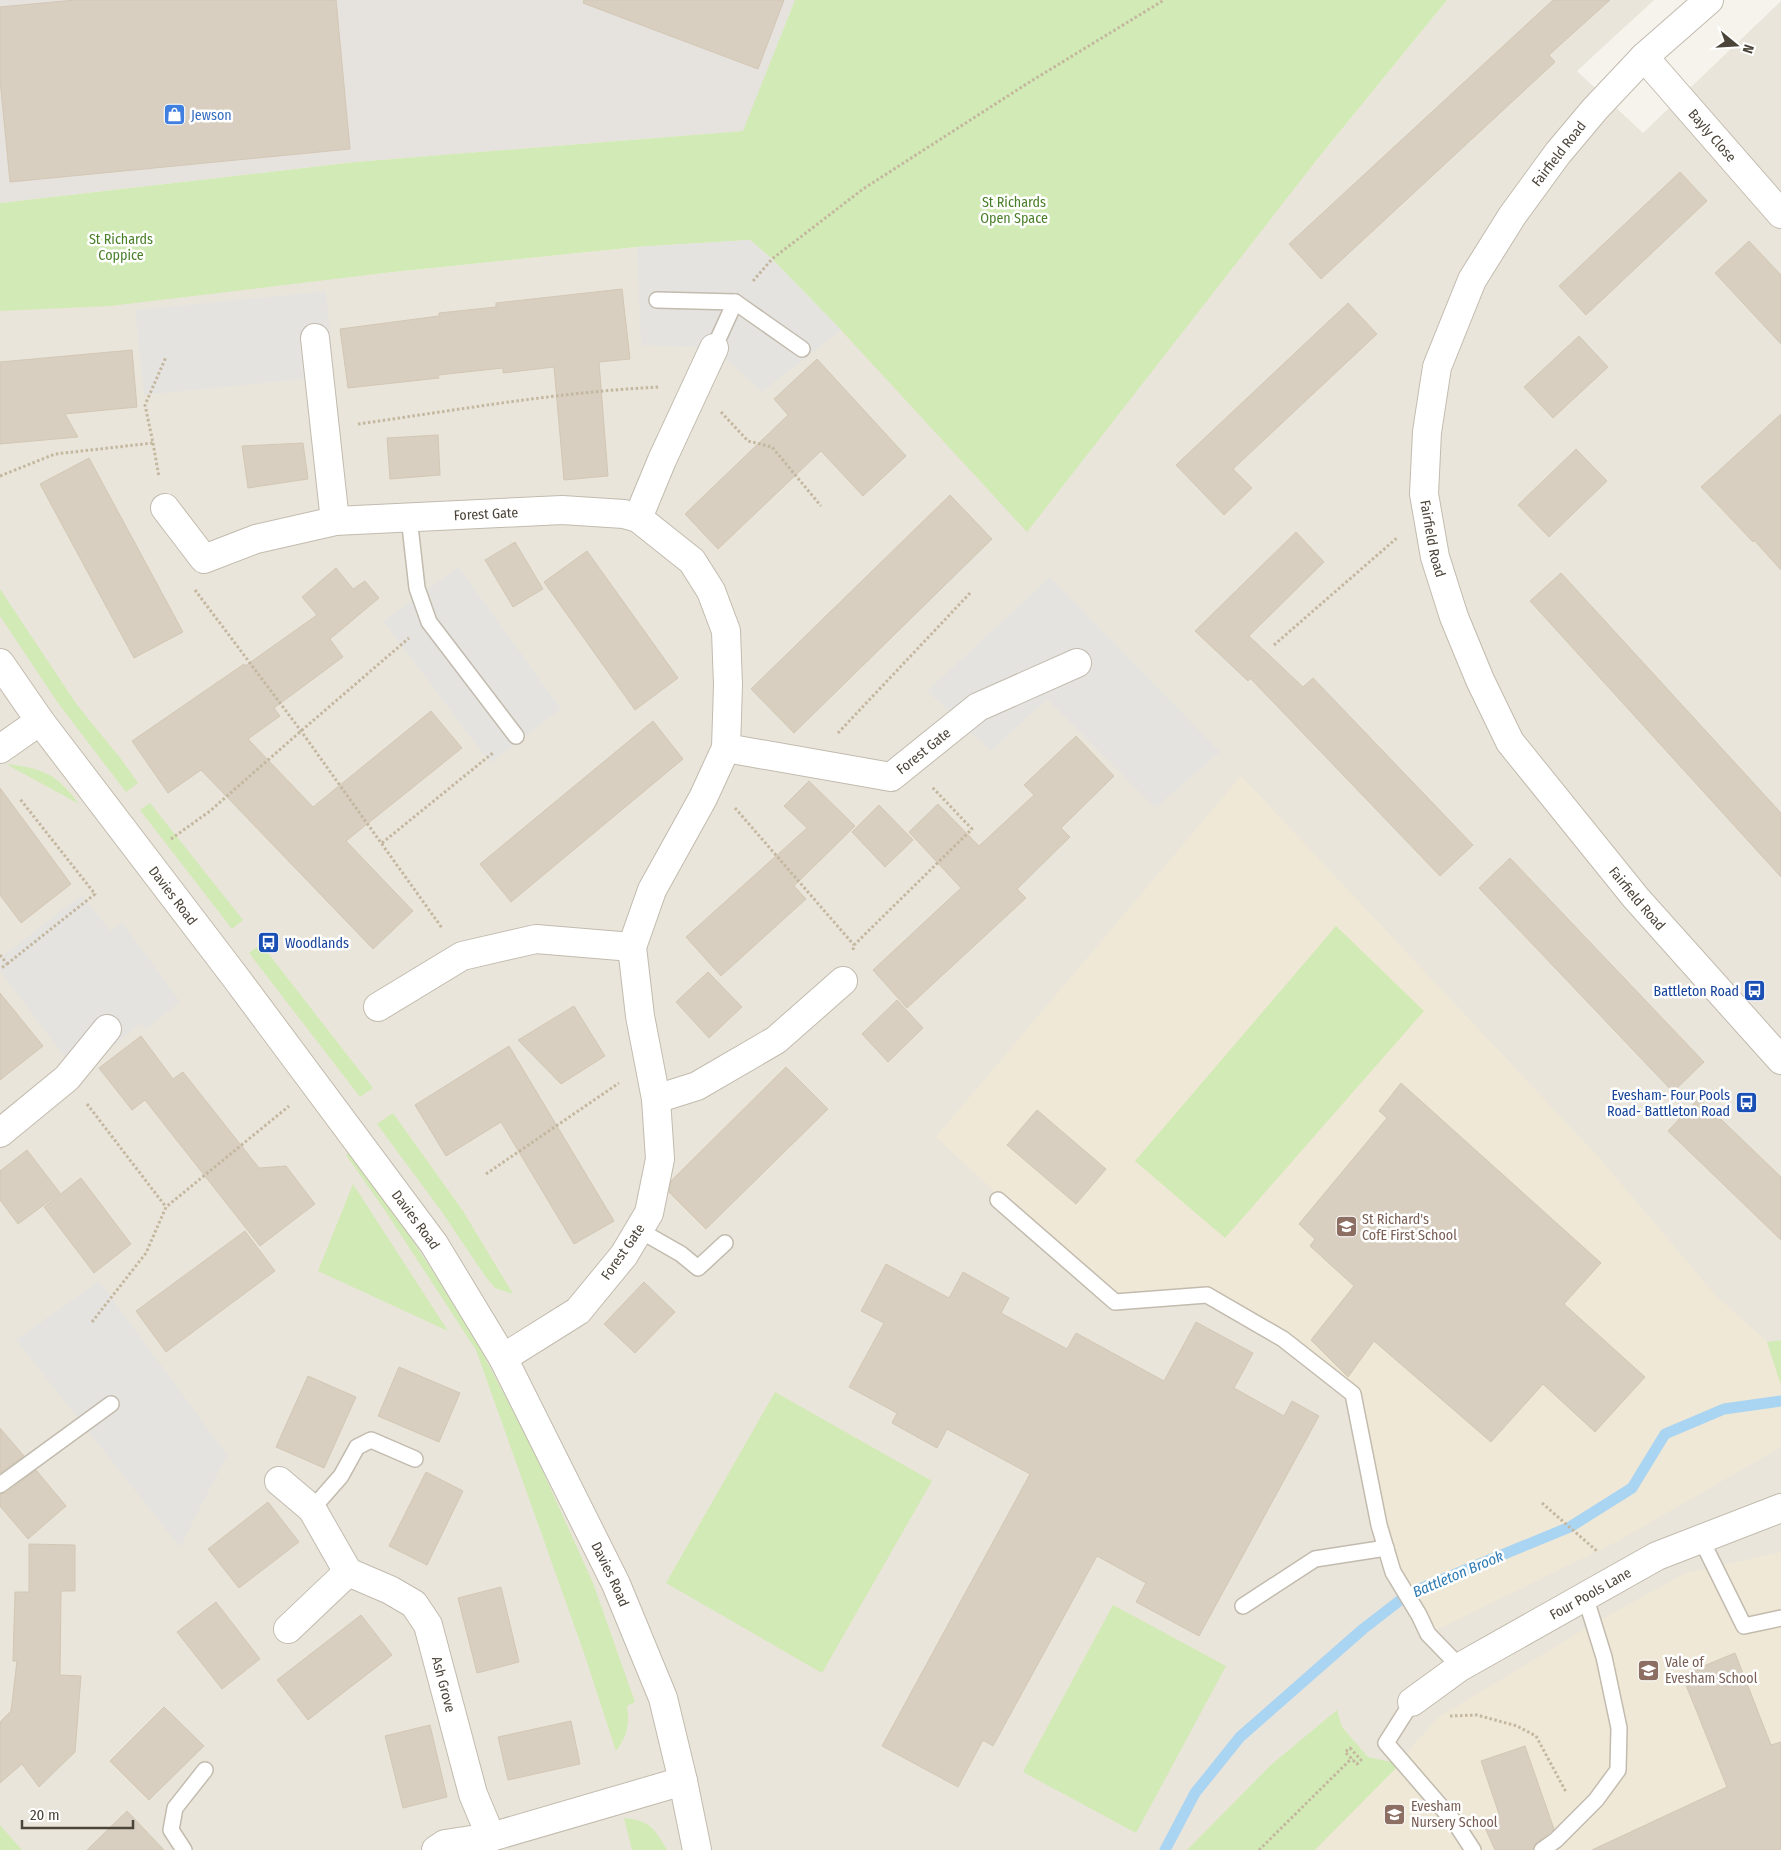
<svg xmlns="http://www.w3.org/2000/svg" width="1781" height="1850" viewBox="0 0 1781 1850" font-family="'Fira Sans Condensed',sans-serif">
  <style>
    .residential { fill: #eae5da }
    .industrial { fill: #e6e2dd }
    .education { fill: #efe8d6 }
    .green { fill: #d2eab5 }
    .parking { fill: #e5e3e0 }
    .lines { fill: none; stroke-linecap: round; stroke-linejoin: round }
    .stream { stroke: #a9d4f2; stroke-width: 11 }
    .building { fill: #d8cfc1; stroke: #d3c7b4 }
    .service-casing { stroke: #c2bbae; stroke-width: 18 }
    .minor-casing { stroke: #c2bbae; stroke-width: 30 }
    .tertiary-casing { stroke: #c2bbae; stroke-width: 30 }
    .path { stroke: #c4b79f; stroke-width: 3; stroke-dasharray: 2.5 2.5; stroke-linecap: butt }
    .service { stroke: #fff; stroke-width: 15 }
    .minor { stroke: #fff; stroke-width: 28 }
    .tertiary { stroke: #fff; stroke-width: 28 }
    .labels { text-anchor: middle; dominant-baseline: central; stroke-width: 5; stroke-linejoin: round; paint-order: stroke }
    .shop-label { font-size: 14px; fill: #366cbe; stroke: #fff; text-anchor: start }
    .street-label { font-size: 14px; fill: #4b4439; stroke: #fff }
    .park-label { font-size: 14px; fill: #4a7f2a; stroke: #fff }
    .transit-label { font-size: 14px; fill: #164399; stroke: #fff; text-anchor: end }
    .education-label { font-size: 14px; fill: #785e54; stroke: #fff; text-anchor: start }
    .water-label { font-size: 15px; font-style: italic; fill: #2e7ab2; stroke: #fff }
  </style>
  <rect width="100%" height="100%" fill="#f6f3ec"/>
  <polygon class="residential" points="1447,0 1654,0 1577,71 1643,133 1781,1 1781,1850 0,1850 0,307 384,273 637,247 750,240 772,259 841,330 1315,162"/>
  <polygon class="industrial" points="0,0 795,0 744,131 355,162 0,203"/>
  <g class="education">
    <polygon points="1241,776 1601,1160 1716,1296 1767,1342 1781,1385 1781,1447 1618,1541 1428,1634 1390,1569 1351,1395 1205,1294 1115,1302 936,1137"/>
    <polygon points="1781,1552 1781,1850 1315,1850 1400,1764 1413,1745 1439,1717 1593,1624 1684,1574"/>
  </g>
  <g class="green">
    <polygon points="795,0 1447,0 1315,162 1027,532 841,330 772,259 750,240 637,247 384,273 110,306 0,311 0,203 355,162 743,131"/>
    <polygon points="0,589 77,705 121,759 138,783 126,792 58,703 0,616"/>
    <path d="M6,764C42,768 57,774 79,804Z"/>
    <polygon points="150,803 243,920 232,929 140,810"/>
    <polygon points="1336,926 1424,1011 1225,1238 1135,1161"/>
    <polygon points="261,944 373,1088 360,1097 249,953"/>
    <polygon points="393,1113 463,1211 513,1294 495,1288 485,1276 442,1212 377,1124"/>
    <path d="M350,1152L407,1232L436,1276L480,1348L535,1454L593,1583L635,1702L627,1706C630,1725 627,1736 616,1751L584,1653L476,1350L384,1209L346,1155Z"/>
    <polygon points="353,1184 448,1331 318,1271"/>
    <polygon points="1781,1340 1781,1385 1767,1342"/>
    <polygon points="775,1392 932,1481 822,1673 666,1583"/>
    <polygon points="1113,1605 1226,1666 1136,1833 1023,1772"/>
    <polygon points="1337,1710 1342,1727 1368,1757 1400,1764 1315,1850 1187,1850 1272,1764"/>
    <path d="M624,1818C651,1821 654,1828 667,1850H632Z"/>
    <polygon points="0,1825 22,1850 0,1850"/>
  </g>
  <g class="parking">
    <polygon points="750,240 772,259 841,330 762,392 714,348 641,345 637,247"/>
    <polygon points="326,291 334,376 144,395 135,310"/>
    <polygon points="459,567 561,709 490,763 383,621"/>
    <polygon points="1050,577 1220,752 1155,808 1047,699 991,751 927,691"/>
    <polygon points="82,895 110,931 122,922 180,1002 146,1029 141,1023 78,1074 0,971 0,958"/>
    <polygon points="99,1281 227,1455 180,1547 16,1340"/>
  </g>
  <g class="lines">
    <polyline class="stream" points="1165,1850 1195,1793 1240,1737 1363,1629 1407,1595 1431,1584 1570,1527 1632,1488 1665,1434 1724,1409 1781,1401"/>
  </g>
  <g class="building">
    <polygon points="75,0 336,0 350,149 10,182 0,80 0,7"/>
    <polygon points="584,0 784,0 758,69 583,3"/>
    <polygon points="1553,0 1610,0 1549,55 1555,62 1321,279 1289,244"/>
    <polygon points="1680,172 1707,201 1586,315 1559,286"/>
    <polygon points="1749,241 1781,275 1781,344 1715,273"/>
    <polygon points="622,289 630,359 599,362 608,476 564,480 554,367 503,373 503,368 438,375 439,378 348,388 340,329 439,316 439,313 496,307 496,303"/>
    <polygon points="1348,303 1377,334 1233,469 1252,488 1224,515 1176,465"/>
    <polygon points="1579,336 1608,367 1553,418 1524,387"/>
    <polygon points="132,350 137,407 65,414 78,437 0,444 0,362"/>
    <polygon points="817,359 906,456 863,496 821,451 718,549 685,514 788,415 774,399"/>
    <polygon points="1781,414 1781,570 1754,540 1753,542 1701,487"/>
    <polygon points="438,435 440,475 390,479 387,438"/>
    <polygon points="303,443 308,479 248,488 242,446"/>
    <polygon points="1576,449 1607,481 1549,537 1518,505"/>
    <polygon points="89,458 183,632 134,658 40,484"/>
    <polygon points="950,495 992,539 794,733 751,689"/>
    <polygon points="1296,532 1324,562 1249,636 1303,687 1313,678 1473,845 1440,876 1250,678 1248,681 1195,631"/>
    <polygon points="515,542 543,589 513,607 485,560"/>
    <polygon points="587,551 678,678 635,710 544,582"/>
    <polygon points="336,568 353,589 365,581 379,598 330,639 343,657 274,708 280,716 248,739 313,807 431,711 462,748 346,841 413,911 373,949 201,770 168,793 132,741 244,664 245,666 317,615 302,597"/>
    <polygon points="1561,573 1781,813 1781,877 1530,601"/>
    <polygon points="653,721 683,759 511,902 480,864"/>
    <polygon points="1076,736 1114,776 1061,828 1070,837 1017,889 1026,898 907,1008 873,970 961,888 909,832 938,804 979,846 1034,795 1024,785"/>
    <polygon points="809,781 855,826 794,886 806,899 721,976 686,937 807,828 784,806"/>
    <polygon points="0,788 71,884 21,923 0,895"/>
    <polygon points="879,805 913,840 885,867 852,832"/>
    <polygon points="1510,858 1704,1062 1673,1092 1479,888"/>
    <polygon points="708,972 742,1007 709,1038 676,1002"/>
    <polygon points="0,993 43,1046 0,1080"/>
    <polygon points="897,1000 923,1028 888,1062 862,1034"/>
    <polygon points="574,1006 605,1056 561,1084 518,1040"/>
    <polygon points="141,1036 173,1079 183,1072 259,1168 286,1166 315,1204 260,1246 145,1100 132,1110 99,1068"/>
    <polygon points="509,1046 614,1221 574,1244 501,1122 446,1156 415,1105"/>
    <polygon points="786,1067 828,1109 706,1229 669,1192 671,1181"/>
    <polygon points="1401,1083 1601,1263 1564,1304 1645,1377 1595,1432 1543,1384 1491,1442 1374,1341 1348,1377 1311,1340 1354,1286 1310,1246 1315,1239 1299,1224 1387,1118 1379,1111"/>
    <polygon points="1699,1098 1781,1177 1781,1240 1668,1131"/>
    <polygon points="1037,1110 1106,1169 1076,1204 1007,1145"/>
    <polygon points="27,1150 60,1193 18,1224 0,1200 0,1171"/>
    <polygon points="81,1178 131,1244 94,1273 44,1207"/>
    <polygon points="245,1231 275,1271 166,1352 136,1311"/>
    <polygon points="886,1264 949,1298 963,1272 1009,1298 1001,1313 1067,1349 1076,1333 1164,1381 1196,1322 1253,1353 1234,1388 1284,1416 1292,1401 1319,1416 1199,1636 1136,1602 1146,1583 1097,1556 993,1746 983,1740 958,1787 882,1746 1030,1474 947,1429 937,1448 892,1423 897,1413 849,1387 884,1323 861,1311"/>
    <polygon points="644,1282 675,1312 635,1353 604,1324"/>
    <polygon points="399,1367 460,1393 439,1442 378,1416"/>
    <polygon points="308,1376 356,1397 324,1468 276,1447"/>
    <polygon points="0,1428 24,1456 0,1473"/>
    <polygon points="36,1470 66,1506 28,1539 0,1506 0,1494 6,1493"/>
    <polygon points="426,1472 463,1491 427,1565 389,1546"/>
    <polygon points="268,1502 299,1542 239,1588 208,1549"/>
    <polygon points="29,1544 75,1545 75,1591 61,1591 60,1675 81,1676 75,1752 39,1787 22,1764 0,1783 0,1722 11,1711 17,1661 13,1661 15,1592 29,1592"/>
    <polygon points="501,1587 519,1662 477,1673 458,1598"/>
    <polygon points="216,1602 260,1659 222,1689 177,1632"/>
    <polygon points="361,1615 392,1655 308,1720 277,1680"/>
    <polygon points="1735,1653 1771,1745 1781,1742 1781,1850 1592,1850 1727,1787 1682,1675"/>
    <polygon points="164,1707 204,1746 149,1800 110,1761"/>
    <polygon points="571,1721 580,1764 508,1780 498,1737"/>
    <polygon points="430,1725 447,1797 403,1808 385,1736"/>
    <polygon points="1525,1746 1554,1829 1536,1843 1533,1850 1495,1850 1482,1821 1499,1814 1481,1761"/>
    <polygon points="127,1811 164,1850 87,1850"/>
  </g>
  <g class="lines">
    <defs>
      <g id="service">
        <polyline points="657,300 735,302 802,349"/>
        <polyline points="714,348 735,302"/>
        <polyline points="409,517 417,588 429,622 516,736"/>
        <polyline points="998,1200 1115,1302 1207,1295 1283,1339 1353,1394 1379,1525 1393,1572 1419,1615 1428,1634 1460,1667"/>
        <polyline points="639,1230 681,1254 698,1268 725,1243"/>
        <polyline points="0,1485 111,1404"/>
        <polyline points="312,1509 341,1476 357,1447 371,1440 415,1459"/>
        <polyline points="1701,1539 1744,1626 1781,1618"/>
        <polyline points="1243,1606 1315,1559 1386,1548"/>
        <polyline points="1412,1702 1386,1743 1456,1824 1473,1850"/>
        <polyline points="184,1850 171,1830 175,1808 205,1770"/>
        <polyline points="1542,1850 1556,1840 1596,1800 1618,1770 1619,1728 1604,1657 1585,1596"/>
      </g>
      <g id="minor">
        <path id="s1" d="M1709,0L1644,57L1595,109L1558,153L1512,216L1472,280L1437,367L1427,432L1424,494L1435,557L1454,617L1480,680L1510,742L1636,898L1781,1060"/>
        <path id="s2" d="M1644,57L1781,214"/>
        <polyline points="315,338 335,521"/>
        <path id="s3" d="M165,508L204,559L256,539L335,521L562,510L624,514L638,518L692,561L711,591L726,631L728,685L726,748L703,798L652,890L632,947L640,1016L656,1099L660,1159L649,1213L624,1255L578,1311L503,1358"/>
        <polyline points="638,518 662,460 714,348"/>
        <path id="s4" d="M726,748L891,777L978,707L1077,663"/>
        <polyline points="0,749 40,721"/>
        <polyline points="378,1007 462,956 536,939 632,947"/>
        <polyline points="656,1099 697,1086 776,1040 843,981"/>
        <polyline points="0,1133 67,1078 107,1029"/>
        <path id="s5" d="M279,1481L312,1509L348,1572L390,1590L414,1604L428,1625L473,1794L491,1837"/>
        <polyline points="288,1629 348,1572"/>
        <path id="s6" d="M1412,1702L1460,1667L1657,1556L1781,1508"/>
        <polyline points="436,1850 445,1844 491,1837 683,1781"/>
      </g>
      <g id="tertiary">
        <path id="s7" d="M0,663L40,721L236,978L434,1244L503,1358L616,1584L663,1698L683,1781L697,1850"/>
      </g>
    </defs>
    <use href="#service" class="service-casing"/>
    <use href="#minor" class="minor-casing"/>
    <use href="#tertiary" class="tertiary-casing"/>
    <g class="path">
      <polyline points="753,281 772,259 863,189 1028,83 1164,0"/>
      <polyline points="721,412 748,441 772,447 821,506"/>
      <path d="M358,424C458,410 558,392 659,387"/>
      <polyline points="153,443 159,477"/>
      <polyline points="0,476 55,454 153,443 145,405 166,357"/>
      <polyline points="195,590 301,731 442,928"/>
      <polyline points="1274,645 1398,537"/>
      <polyline points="838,733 971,592"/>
      <polyline points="735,808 854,945"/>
      <polyline points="171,839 210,811 301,731 409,638"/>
      <polyline points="382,843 494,752"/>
      <polyline points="853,950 854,945 972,829 932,787"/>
      <polyline points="0,955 7,964 0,969"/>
      <polyline points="7,964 95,894 20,799"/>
      <polyline points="87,1104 166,1207"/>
      <polyline points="486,1174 619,1083"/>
      <polyline points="92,1322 146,1253 166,1207 289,1106"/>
      <polyline points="1542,1503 1598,1552"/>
      <polyline points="1450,1716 1477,1715 1517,1726 1536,1736 1566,1792"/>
      <polygon points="1350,1748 1361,1760 1357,1764 1345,1752"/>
      <polyline points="1259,1850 1352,1758"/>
    </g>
    <use href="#service" class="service"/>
    <use href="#minor" class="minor"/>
    <use href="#tertiary" class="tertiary"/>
  </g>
  <defs>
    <symbol id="shop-square" viewBox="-11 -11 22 22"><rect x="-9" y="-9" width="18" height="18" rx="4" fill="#3f7fe0" stroke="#fff"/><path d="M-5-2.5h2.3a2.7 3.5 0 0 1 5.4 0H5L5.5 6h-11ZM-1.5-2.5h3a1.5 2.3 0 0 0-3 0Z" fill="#fff"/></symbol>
    <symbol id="bus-square" viewBox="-11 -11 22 22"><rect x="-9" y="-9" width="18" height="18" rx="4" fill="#1a4fb4" stroke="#fff"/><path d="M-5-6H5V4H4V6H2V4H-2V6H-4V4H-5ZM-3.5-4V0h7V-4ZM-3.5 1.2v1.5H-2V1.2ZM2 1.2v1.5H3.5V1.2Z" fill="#fff"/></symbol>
    <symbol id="school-square" viewBox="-11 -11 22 22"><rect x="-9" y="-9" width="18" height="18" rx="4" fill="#8d6e63" stroke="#fff"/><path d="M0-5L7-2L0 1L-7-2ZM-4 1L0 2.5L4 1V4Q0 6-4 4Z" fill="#fff"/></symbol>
  </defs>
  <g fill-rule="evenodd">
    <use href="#shop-square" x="162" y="102" width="25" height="25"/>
    <use href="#bus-square" x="256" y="930" width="25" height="25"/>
    <use href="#bus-square" x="1742" y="978" width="25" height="25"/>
    <use href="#bus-square" x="1734" y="1090" width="25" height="25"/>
    <use href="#school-square" x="1334" y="1214" width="25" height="25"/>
    <use href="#school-square" x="1636" y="1658" width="25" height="25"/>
    <use href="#school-square" x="1382" y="1802" width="25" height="25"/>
  </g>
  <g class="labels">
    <g class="shop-label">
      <text x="191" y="115">Jewson</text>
    </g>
    <g class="street-label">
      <text stroke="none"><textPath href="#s2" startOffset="104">Bayly Close</textPath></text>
      <text transform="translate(1559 154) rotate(-52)">Fairfield Road</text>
      <text stroke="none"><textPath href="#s3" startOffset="352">Forest Gate</textPath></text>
      <text stroke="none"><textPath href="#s1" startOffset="636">Fairfield Road</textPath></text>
      <text stroke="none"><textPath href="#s4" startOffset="209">Forest Gate</textPath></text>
      <text stroke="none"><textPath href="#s7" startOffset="290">Davies Road</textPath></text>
      <text stroke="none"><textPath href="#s1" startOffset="1056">Fairfield Road</textPath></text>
      <text stroke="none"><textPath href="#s7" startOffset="695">Davies Road</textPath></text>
      <text transform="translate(623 1252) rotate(-55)">Forest Gate</text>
      <text stroke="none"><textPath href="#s7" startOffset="1100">Davies Road</textPath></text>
      <text stroke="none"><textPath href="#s6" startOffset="209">Four Pools Lane</textPath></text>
      <text stroke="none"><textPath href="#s5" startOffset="276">Ash Grove</textPath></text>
    </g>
    <g class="park-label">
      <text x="1014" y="202">St Richards<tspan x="1014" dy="16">Open Space</tspan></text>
      <text x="121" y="239">St Richards<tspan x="121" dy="16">Coppice</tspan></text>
    </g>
    <g class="transit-label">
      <text x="285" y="943" text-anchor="start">Woodlands</text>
      <text x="1739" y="991">Battleton Road</text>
      <text x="1730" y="1095">Evesham- Four Pools<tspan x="1730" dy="16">Road- Battleton Road</tspan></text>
    </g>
    <g class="education-label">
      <text x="1362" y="1219">St Richard's<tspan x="1362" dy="16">CofE First School</tspan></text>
      <text x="1665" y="1662">Vale of<tspan x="1665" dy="16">Evesham School</tspan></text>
      <text x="1411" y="1806">Evesham<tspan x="1411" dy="16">Nursery School</tspan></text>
    </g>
    <g class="water-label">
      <text transform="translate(1458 1574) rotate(-23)">Battleton Brook</text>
    </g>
  </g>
  <g transform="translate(1736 45) rotate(108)" stroke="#ffffff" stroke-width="4" paint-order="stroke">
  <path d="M0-4L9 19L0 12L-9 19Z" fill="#4b4439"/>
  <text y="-8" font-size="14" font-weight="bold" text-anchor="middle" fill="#4b4439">N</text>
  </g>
  <path d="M22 1820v8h111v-8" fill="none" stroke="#4b4439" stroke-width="2.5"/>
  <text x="30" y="1820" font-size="15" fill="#4b4439" stroke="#ffffff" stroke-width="4" paint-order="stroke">20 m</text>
</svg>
